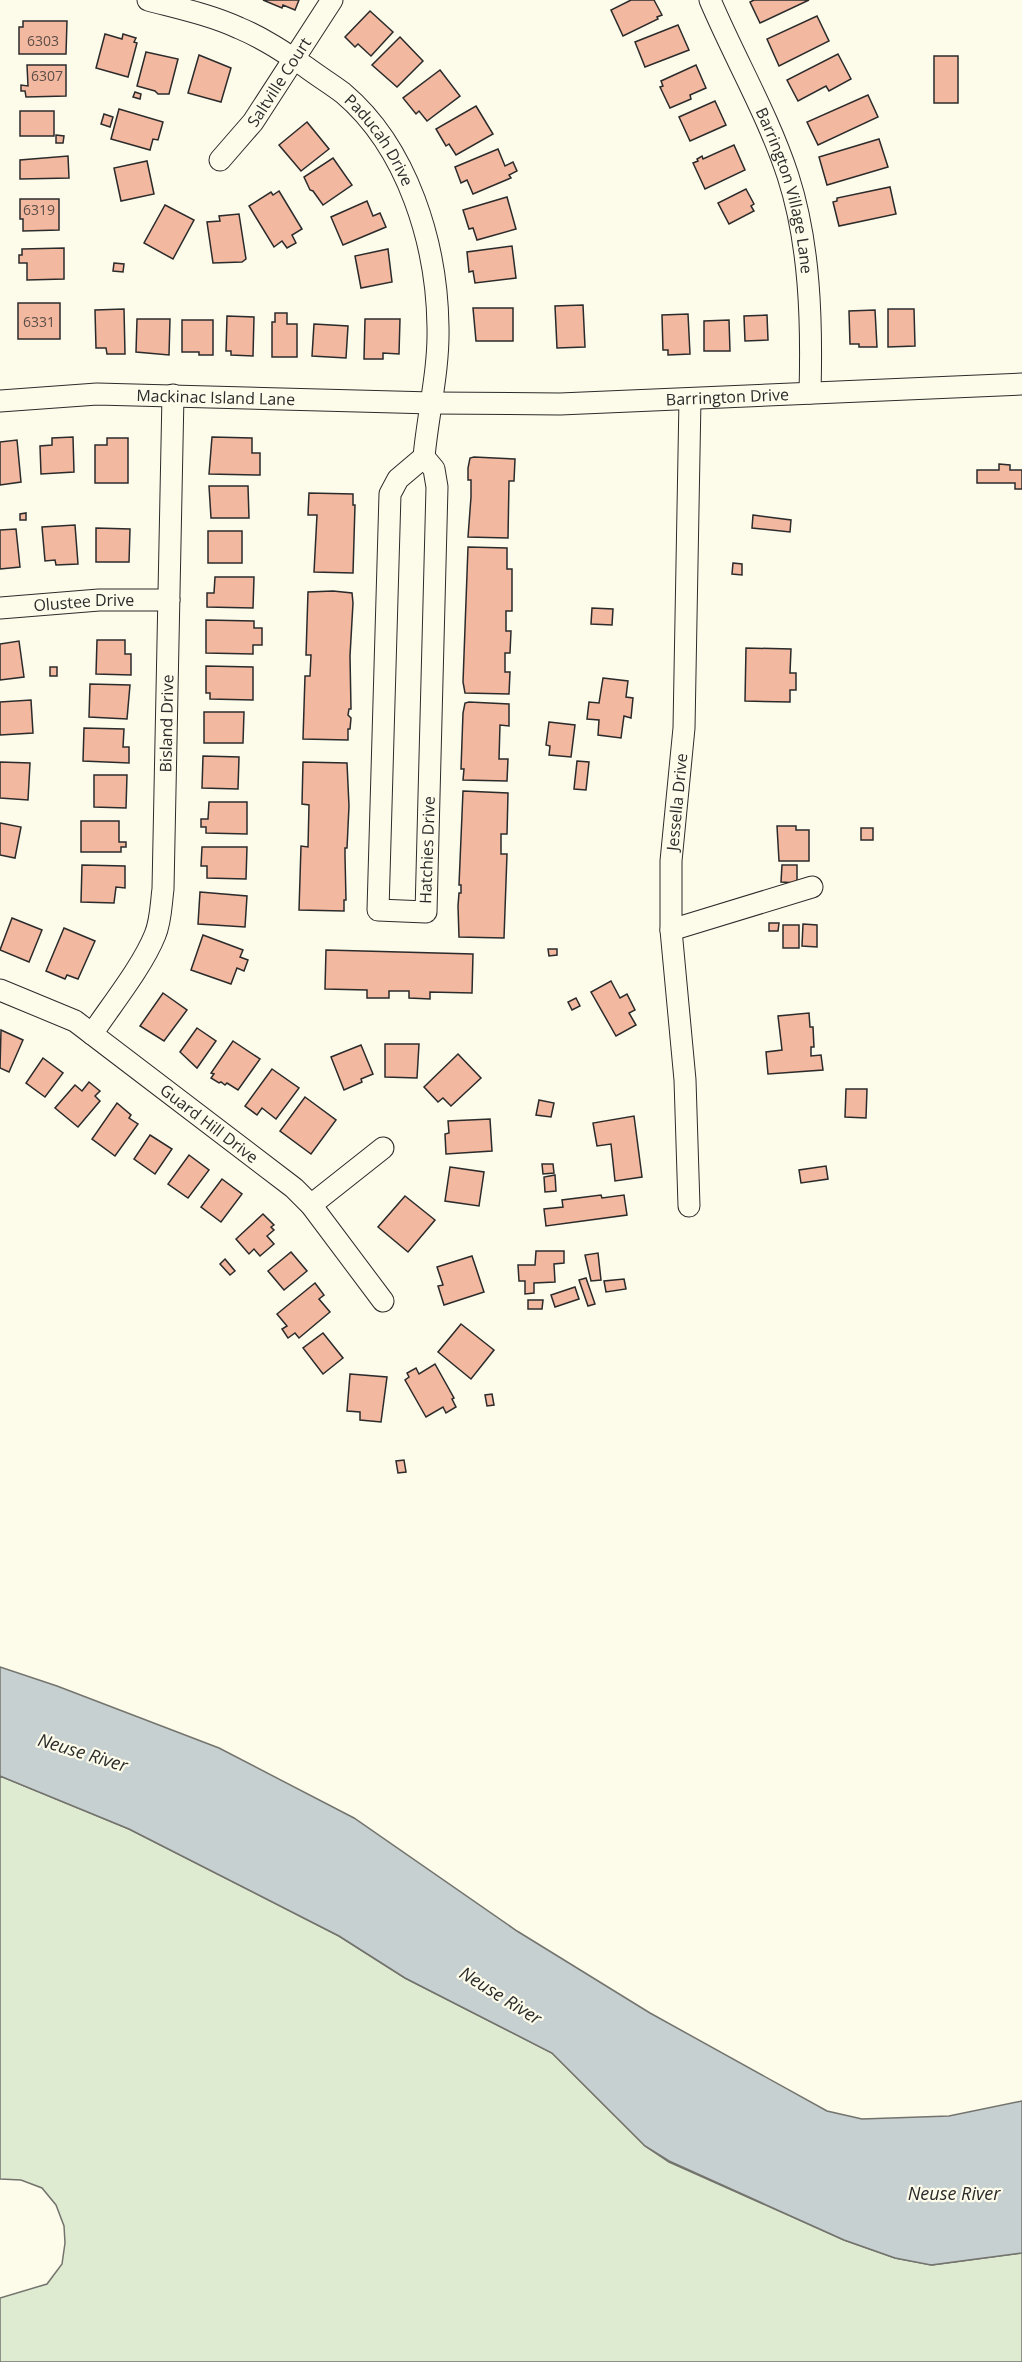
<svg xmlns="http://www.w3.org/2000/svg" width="1022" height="2362" viewBox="0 0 1022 2362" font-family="'Open Sans',sans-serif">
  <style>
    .green { fill: #deebd1; stroke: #74746e; stroke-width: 1.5 }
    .water { fill: #c7d0d0; stroke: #74746e; stroke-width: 1.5 }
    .building { fill: #f2b8a0; stroke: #2b2b2b; stroke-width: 1.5 }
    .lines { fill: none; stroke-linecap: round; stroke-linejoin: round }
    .minor-casing { stroke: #2b2b2b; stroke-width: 23 }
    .minor { stroke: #fdfbea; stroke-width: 21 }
    .labels { text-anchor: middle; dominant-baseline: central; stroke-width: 4.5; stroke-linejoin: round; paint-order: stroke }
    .number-label { font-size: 14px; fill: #5d4e48 }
    .street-label { font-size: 16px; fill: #2b2b2b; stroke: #fdfbea }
    .water-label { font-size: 18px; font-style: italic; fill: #2b2b2b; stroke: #fdfbea }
  </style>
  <rect width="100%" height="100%" fill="#fdfbea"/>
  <polygon class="green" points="0,1776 129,1829 339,1936 405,1978 552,2053 645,2146 669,2162 844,2240 895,2258 932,2265 1022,2253 1022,2362 0,2362 0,2298 47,2284 62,2264 65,2243 64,2226 56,2205 42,2188 21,2180 0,2179"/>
  <polygon class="water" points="0,1667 57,1686 219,1748 354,1818 517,1931 650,2013 827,2111 862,2119 949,2116 1022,2101 1022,2253 931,2265 895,2258 844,2240 669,2161 645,2146 552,2053 405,1978 339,1936 129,1829 0,1776"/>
  <g class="building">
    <polygon points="263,0 299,0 295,10 283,5 282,8"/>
    <polygon points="631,0 654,0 662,15 657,17 658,19 623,36 611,10"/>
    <polygon points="754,0 809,0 760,23 750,2"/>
    <polygon points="370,11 393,32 371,56 358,44 355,47 345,37"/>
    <polygon points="817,16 829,41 779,66 767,39"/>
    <polygon points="23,21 67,21 66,54 19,54 19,27 23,27"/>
    <polygon points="678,25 689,50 645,67 635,42"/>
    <polygon points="105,34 122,39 123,34 136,38 134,42 137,43 128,77 96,68"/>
    <polygon points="400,37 423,61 397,87 372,65"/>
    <polygon points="146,52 178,59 169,94 158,94 155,91 137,86"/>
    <polygon points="838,54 851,79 829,91 826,86 798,101 787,80"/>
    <polygon points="199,55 231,68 221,102 188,93"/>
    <rect x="934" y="56" width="24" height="47"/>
    <polygon points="27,65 66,65 66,96 26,97 25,91 21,91 21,85 28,86"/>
    <polygon points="696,65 706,88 690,95 691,99 670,108 660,87 663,86 661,81"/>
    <polygon points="440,70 460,96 427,121 419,111 416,114 403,98"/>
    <polygon points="135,92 141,94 140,99 133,97"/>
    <polygon points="868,95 878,117 818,145 807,122"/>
    <polygon points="715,101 726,125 690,141 679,117"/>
    <polygon points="476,106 493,134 456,155 449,144 446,146 436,129"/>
    <polygon points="119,109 163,122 158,140 153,139 150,150 111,139"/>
    <rect x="20" y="111" width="34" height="25"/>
    <polygon points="104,114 113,117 110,127 101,124"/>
    <polygon points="307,122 329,149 301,171 279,145"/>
    <polygon points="56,135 64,136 63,143 56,143"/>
    <polygon points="879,139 888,167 827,185 819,157"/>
    <polygon points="734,145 745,170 705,189 693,163 698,161 697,159 702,156 703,159"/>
    <polygon points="498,149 505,166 513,162 517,171 509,175 511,178 473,194 467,180 461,183 455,167"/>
    <polygon points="68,156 69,178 20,179 20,160"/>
    <polygon points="333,158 352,185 323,205 313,191 310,190 304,177"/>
    <polygon points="147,161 154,194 121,201 114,168"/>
    <polygon points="890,187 896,214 839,226 833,202 837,201 837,198"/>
    <polygon points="746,189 754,204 751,206 754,211 729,224 718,203"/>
    <polygon points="279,191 302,229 292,235 296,243 287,248 282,241 274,247 249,206 271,192 273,195"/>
    <polygon points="507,197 516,229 477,240 473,228 469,229 463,210"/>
    <polygon points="20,199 59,199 59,230 23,231 23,219 20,219"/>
    <polygon points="367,201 373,216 380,213 386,227 343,245 331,217"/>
    <polygon points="165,205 194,220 173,259 144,243"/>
    <polygon points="239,214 246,259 242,262 213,263 207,222 220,221 219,216"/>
    <polygon points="512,246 516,278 475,283 473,271 469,272 467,252"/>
    <polygon points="64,248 64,279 27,280 27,263 19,263 19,255 22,255 22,249"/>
    <polygon points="388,249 392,282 361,288 355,256"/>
    <polygon points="114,263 124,264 123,272 113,271"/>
    <rect x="18" y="303" width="42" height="36"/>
    <polygon points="583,305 585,347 557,348 555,306"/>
    <polygon points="473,308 513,308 513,341 476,341"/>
    <polygon points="124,309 125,354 107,354 106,348 96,348 95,310"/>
    <polygon points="888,309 914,309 915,346 888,347"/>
    <polygon points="875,310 877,347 859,347 859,344 850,344 849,311"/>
    <polygon points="275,313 287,313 287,324 297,324 297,357 272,357 272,322 275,322"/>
    <polygon points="688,314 690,354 668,355 668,350 663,350 662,315"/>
    <polygon points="767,315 768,340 745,341 744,316"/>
    <polygon points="227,316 254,317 253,356 231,355 231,351 226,351"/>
    <polygon points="137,319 170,319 169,355 136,352"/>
    <polygon points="365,319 400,319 399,354 383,353 383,359 364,359"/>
    <polygon points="182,320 213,320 213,355 199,355 199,352 182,352"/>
    <polygon points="729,320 730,351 704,351 704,321"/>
    <polygon points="314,324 348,326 346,358 312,356"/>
    <polygon points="73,437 74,472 41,474 40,446 52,445 52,438"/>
    <polygon points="212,437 252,438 252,453 260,453 260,475 209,474"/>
    <polygon points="107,438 128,438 128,483 95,483 95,445 107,445"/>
    <polygon points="17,440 21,482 0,485 0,442"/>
    <polygon points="474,457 515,459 514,481 509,481 508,538 468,537 471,497 471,480 468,480 468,468 470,458"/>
    <polygon points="999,464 1010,465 1010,470 1022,470 1022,489 1015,489 1015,483 977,483 977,470 999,470"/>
    <polygon points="209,486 248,486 249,518 211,518"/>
    <polygon points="309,493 353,494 353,505 355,505 353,573 314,572 317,515 308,515"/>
    <polygon points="26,513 26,520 20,520 20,514"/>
    <polygon points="753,515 791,520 790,532 752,528"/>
    <polygon points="75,525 78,564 56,565 55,560 45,561 42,527"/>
    <polygon points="96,528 130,529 129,562 96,562"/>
    <polygon points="16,529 20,567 0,569 0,530"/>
    <rect x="208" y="531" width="34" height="32"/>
    <polygon points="468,547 507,548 507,569 512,569 512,611 506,611 506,631 511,631 510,653 505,653 505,672 510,672 509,694 465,693 463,682"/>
    <polygon points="733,563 742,564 742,575 732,574"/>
    <polygon points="215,577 254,577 253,608 207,607 207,593 214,593"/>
    <polygon points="333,591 352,593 353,603 350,656 351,709 349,709 348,715 351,718 350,729 348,729 348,740 303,739 305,676 310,676 311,655 306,655 308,592"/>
    <polygon points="592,608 613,609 612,625 591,624"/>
    <polygon points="206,620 254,621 254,628 262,628 262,645 253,645 253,654 206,653"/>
    <polygon points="97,640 125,640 125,654 131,654 131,675 96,674"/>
    <polygon points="19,641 24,677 0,680 0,644"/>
    <polygon points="746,648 791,649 790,673 796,673 796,690 790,690 790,702 745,701"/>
    <polygon points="206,666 253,667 253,700 210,699 210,693 206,693"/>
    <rect x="50" y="667" width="7" height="9"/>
    <polygon points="603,678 628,681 626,697 633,698 631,718 624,716 621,738 598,735 599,720 587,719 589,702 599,703"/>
    <polygon points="90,684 130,685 127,719 89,717"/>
    <polygon points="31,700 33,733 0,735 0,702"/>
    <polygon points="469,702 509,704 509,726 500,725 499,759 508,759 507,781 463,780 464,769 461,769 463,713 465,703"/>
    <polygon points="204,712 244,712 243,743 204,743"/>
    <polygon points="549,722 575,725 571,757 549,755 550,746 546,745"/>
    <polygon points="84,728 124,729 123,747 129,747 129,763 83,761"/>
    <polygon points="203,756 239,757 238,789 202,788"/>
    <polygon points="577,761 589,762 586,790 574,789"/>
    <polygon points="0,762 30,763 28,800 0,798"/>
    <polygon points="303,762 347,763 349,806 347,848 345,848 345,856 346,900 344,900 344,911 299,910 301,846 308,847 309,805 302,804"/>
    <polygon points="94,775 127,775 126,808 94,807"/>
    <polygon points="463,791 508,793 507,834 501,834 501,854 507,854 504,938 459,937 458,906 459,893 461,893 461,885 459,885"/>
    <polygon points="209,802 247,802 247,834 206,833 206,827 201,827 201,819 208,819"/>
    <polygon points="81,821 119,821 119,842 126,842 126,847 121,847 121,852 81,852"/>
    <polygon points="0,823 21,827 15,858 0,855"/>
    <polygon points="777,826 796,826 796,830 809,830 809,861 779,861"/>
    <rect x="861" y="828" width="12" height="12"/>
    <polygon points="202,847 247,847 246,879 207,878 207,866 201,866"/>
    <polygon points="82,865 125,866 125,888 116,887 114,903 81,902"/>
    <polygon points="782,865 797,865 797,883 781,882"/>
    <polygon points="200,892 247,896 245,927 198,924"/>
    <polygon points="12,918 42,930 29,962 0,950"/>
    <polygon points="769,923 779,923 778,931 769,931"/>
    <polygon points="803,924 817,925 817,947 802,946"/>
    <rect x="783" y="925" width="16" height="23"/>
    <polygon points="64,928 95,941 78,979 67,975 65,979 46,971"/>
    <polygon points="203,935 243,950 240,957 248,960 244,971 237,968 231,984 191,970"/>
    <polygon points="548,949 557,949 557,955 549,956"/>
    <polygon points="326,950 473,954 472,993 430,992 430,999 409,998 409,991 389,991 389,998 367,998 367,990 325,989"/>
    <polygon points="611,981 620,998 627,994 635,1010 629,1013 636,1025 616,1036 591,992"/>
    <polygon points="163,993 187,1010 164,1041 140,1026"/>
    <polygon points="576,998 580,1006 572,1010 568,1002"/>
    <polygon points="809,1013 810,1027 813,1027 814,1047 811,1047 811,1056 821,1055 823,1070 768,1074 766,1052 782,1050 778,1016"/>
    <polygon points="197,1028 216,1041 197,1068 180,1052"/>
    <polygon points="1,1030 23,1040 9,1072 0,1068"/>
    <polygon points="233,1041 260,1059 238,1090 227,1083 225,1085 221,1082 219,1083 211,1078 214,1074 211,1073"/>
    <polygon points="385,1044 419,1044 417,1078 385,1077"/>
    <polygon points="361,1045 373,1074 361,1079 362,1082 344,1090 331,1057"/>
    <polygon points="458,1054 481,1078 451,1106 443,1098 438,1102 424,1087"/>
    <polygon points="43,1058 63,1073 45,1097 26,1083"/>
    <polygon points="272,1069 299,1088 276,1119 262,1108 257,1115 245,1106"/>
    <polygon points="89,1082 100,1091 95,1096 100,1101 78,1127 55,1108 75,1085 82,1091"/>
    <polygon points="846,1089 867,1089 866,1118 845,1117"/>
    <polygon points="305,1097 336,1120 311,1154 280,1131"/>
    <polygon points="539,1100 554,1103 551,1117 536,1115"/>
    <polygon points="117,1103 131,1115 129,1118 138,1124 115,1156 92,1139"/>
    <polygon points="634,1116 642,1177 615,1181 611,1144 597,1146 593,1123"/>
    <polygon points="490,1119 492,1151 446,1154 445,1134 449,1133 448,1121"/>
    <polygon points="150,1135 172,1149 155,1174 134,1159"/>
    <polygon points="189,1155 209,1170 188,1198 168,1184"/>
    <polygon points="542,1164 553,1164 554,1173 543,1174"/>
    <polygon points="826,1166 828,1179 801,1183 799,1170"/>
    <polygon points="450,1167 484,1172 479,1206 445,1201"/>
    <polygon points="555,1175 556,1191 545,1192 544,1177"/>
    <polygon points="222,1179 242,1194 221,1222 201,1207"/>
    <polygon points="601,1195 602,1198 624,1195 627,1215 546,1226 544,1209 563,1207 562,1200"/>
    <polygon points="405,1196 435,1220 408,1252 378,1227"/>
    <polygon points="263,1214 274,1225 271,1227 274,1230 267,1236 274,1244 260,1256 254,1249 249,1254 236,1239"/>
    <polygon points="536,1251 564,1251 564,1263 554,1264 555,1282 534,1283 534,1293 525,1294 525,1281 519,1281 518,1265 535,1265"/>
    <polygon points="291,1252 307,1271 284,1290 268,1271"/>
    <polygon points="598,1253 601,1280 591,1281 585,1255"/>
    <polygon points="472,1256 484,1292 444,1305 438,1286 443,1285 437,1267"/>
    <polygon points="225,1259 235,1271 230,1275 220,1264"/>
    <polygon points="586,1278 595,1304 588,1306 579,1280"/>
    <polygon points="624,1279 626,1289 606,1292 604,1281"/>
    <polygon points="315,1283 324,1295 319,1299 330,1312 299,1338 295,1333 288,1338 282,1329 287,1326 277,1314"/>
    <polygon points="575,1287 579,1299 555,1307 551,1295"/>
    <polygon points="528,1300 543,1300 542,1309 528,1309"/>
    <polygon points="461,1324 494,1350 471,1379 438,1352"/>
    <polygon points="323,1333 343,1358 323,1374 303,1348"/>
    <polygon points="435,1364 454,1398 452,1399 456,1407 446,1413 443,1407 426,1417 405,1380 409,1377 407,1373 416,1368 419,1374"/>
    <polygon points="350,1374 387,1377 381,1422 360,1420 360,1412 347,1411"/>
    <polygon points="492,1394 494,1405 487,1406 485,1395"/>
    <polygon points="404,1460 406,1472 398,1473 396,1461"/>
  </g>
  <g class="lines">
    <defs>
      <g id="minor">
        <path id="s1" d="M148,0C178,8 211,15 239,28C263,38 284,52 306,67C318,76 331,84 343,93C408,148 437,244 438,327C439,371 428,413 424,457L434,469L437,487L426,912L378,910L390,494L398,479L424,457"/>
        <path id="s2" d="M710,0C735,59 768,115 788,176C810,244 812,321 810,393"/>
        <path id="s3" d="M220,160L253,122L332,0"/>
        <path id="s4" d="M0,401L97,394L432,403L560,404L1022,384"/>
        <path id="s5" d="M0,608L99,600H169"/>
        <polyline points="671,930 812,887"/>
        <path id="s6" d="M0,990L75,1021L294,1188L311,1205L383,1301"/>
        <path id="s7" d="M92,1034C112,1004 142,967 155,935C161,921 161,904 163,889L173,395"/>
        <polyline points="311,1205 383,1148"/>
        <path id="s8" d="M689,1206L685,1080L671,930V861L684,728L690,399"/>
      </g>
    </defs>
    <use href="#minor" class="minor-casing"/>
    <use href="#minor" class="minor"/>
  </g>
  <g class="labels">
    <g class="number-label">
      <text x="43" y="40">6303</text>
      <text x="47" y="75">6307</text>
      <text x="39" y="209">6319</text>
      <text x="39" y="321">6331</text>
    </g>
    <g class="street-label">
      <text stroke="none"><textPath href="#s3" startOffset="98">Saltville Court</textPath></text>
      <text stroke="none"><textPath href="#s1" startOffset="278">Paducah Drive</textPath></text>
      <text stroke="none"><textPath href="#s2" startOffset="206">Barrington Village Lane</textPath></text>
      <text stroke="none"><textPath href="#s4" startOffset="216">Mackinac Island Lane</textPath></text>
      <text stroke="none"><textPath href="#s4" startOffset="728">Barrington Drive</textPath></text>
      <text stroke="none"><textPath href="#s5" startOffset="84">Olustee Drive</textPath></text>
      <text stroke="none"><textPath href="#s7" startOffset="330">Bisland Drive</textPath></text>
      <text stroke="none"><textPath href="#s8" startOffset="405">Jessella Drive</textPath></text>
      <text transform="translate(427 850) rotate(-88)">Hatchies Drive</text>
      <text stroke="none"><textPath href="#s6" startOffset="250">Guard Hill Drive</textPath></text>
    </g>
    <g class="water-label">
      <text transform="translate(83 1752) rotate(17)">Neuse River</text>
      <text transform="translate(501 1995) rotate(32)">Neuse River</text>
      <text x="954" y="2193">Neuse River</text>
    </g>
  </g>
</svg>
